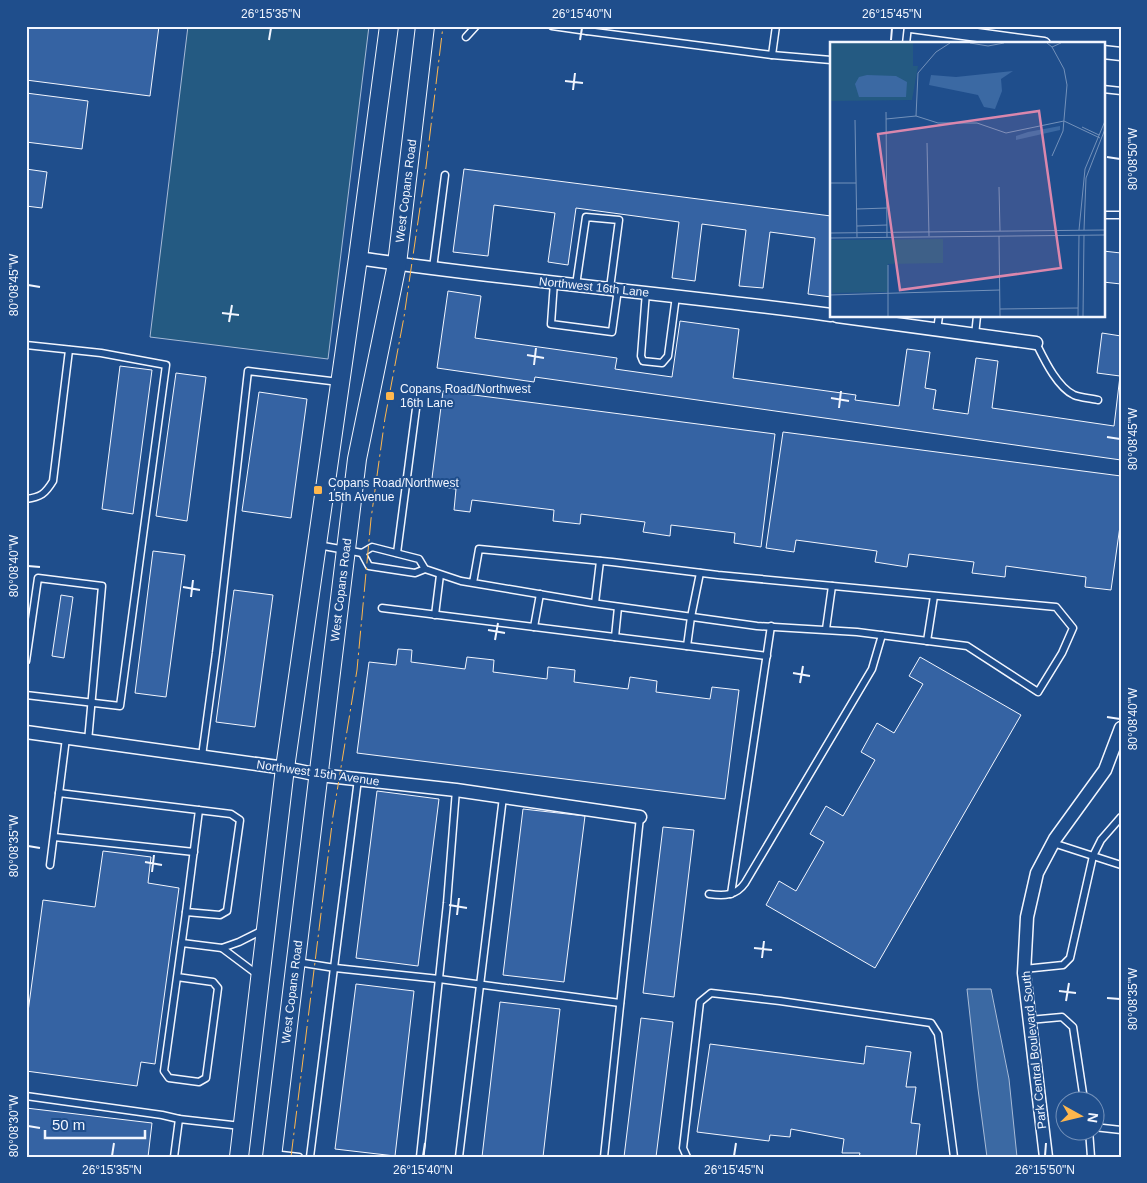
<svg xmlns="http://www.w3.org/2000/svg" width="1147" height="1183" viewBox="0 0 1147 1183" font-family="Arial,sans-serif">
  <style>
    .green { fill: #245a82; stroke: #a8bbd7 }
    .water { fill: #3b69a3; stroke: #a8bbd7 }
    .building { fill: #3563a3; stroke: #f2f6ff }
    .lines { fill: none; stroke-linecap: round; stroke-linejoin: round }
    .lane-casing { stroke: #f2f6ff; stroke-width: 9 }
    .street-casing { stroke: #f2f6ff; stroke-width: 15 }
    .secondary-casing { stroke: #f2f6ff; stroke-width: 20 }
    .lane { stroke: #1f4e8c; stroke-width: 6 }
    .street { stroke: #1f4e8c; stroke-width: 12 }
    .secondary { stroke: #1f4e8c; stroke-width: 18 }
    .power { stroke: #ffb74d; stroke-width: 1; stroke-dasharray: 18 4 2.5 4; stroke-linecap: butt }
    .ticks { fill: none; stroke: #f2f6ff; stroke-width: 2 }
    .poi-dot { fill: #ffb74d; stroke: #1f4e8c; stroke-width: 2 }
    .labels { text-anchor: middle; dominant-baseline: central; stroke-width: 4; stroke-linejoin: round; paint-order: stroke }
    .street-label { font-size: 12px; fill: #f2f6ff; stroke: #1f4e8c }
    .poi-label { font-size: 12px; fill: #f2f6ff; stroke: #1f4e8c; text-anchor: start }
    .inset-road { fill: none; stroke: #7391ba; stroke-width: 1 }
    .view { fill: #da87ad; fill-opacity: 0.15; stroke: #da87ad; stroke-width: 2.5 }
    .inset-edge { fill: none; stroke: #f2f6ff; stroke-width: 2.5 }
    .neatline { fill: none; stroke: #f2f6ff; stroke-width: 2 }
    .ticks-label { font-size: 12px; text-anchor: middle; fill: #f2f6ff }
  </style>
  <rect width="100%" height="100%" fill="#1f4e8c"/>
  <polygon class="green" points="188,26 369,26 328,359 150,337"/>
  <polygon class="water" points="967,989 991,989 1009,1079 1017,1157 987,1157 978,1089"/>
  <g class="building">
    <polygon points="26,26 159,26 150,96 26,80"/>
    <polygon points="26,93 88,101 82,149 26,142"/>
    <polygon points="26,169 47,172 42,208 26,206"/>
    <polygon points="464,169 831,216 831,297 808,294 815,238 770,232 763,288 739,286 746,230 702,224 695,281 672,278 679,222 576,208 568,265 548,262 555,213 494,205 488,256 453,252"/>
    <polygon points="1103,251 1121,253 1121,284 1103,282"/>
    <polygon points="448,291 481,296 475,338 617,358 615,369 672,377 680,321 739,329 733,378 856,395 855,400 899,406 907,349 930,352 925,388 936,390 933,409 968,414 976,358 998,361 992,408 1114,426 1120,376 1097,373 1102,333 1121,336 1121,460 535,377 534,382 437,368"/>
    <polygon points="120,366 152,370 133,514 102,509"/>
    <polygon points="176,373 206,377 187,521 156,516"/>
    <polygon points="443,391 775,434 761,547 734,543 735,533 671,525 670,536 643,532 645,522 581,514 580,524 553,521 554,510 472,500 470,512 454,510 456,489 431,486"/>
    <polygon points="259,392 307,399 291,518 242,511"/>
    <polygon points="783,432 1121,476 1121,519 1111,590 1085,587 1086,577 1006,566 1005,577 972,573 974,562 909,554 907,567 875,562 877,551 796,540 794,552 766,548"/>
    <polygon points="153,551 185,555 166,697 135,693"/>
    <polygon points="234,590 273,595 255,727 216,722"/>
    <polygon points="61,595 73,597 64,658 52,656"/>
    <polygon points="398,649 412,650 411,662 465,669 467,657 494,660 493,672 547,679 548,667 575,670 574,682 628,689 630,677 657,681 656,692 710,699 712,687 739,690 725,799 357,753 369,662 396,665"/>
    <polygon points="920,657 1021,715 875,968 766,905 779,881 796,891 824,842 810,834 826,806 843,816 875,760 861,752 877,723 894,733 923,684 909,676"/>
    <polygon points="377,791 439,799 418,966 356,958"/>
    <polygon points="523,809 585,816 564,982 503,975"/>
    <polygon points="663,827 694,830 674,997 643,993"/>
    <polygon points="103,851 151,857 148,883 179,888 155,1064 141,1062 137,1086 26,1071 26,1027 43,900 95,907"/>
    <polygon points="356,984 414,991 395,1156 335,1149"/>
    <polygon points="500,1002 560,1009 543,1157 482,1157"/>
    <polygon points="641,1018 673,1022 656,1157 624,1157"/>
    <polygon points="710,1044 864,1064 866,1046 911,1052 906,1087 916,1087 911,1123 920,1124 916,1157 859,1157 860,1153 842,1153 844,1139 791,1129 790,1137 770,1135 769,1141 697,1132"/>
    <polygon points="26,1108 152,1123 148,1157 26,1157"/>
  </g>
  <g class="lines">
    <defs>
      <g id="lane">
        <polyline points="552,26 587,31"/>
        <polyline points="587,26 587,31 772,55 831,60"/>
        <polyline points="466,37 476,26"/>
        <polyline points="906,44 908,26"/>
        <polyline points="772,55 776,26"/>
        <polyline points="1103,89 1121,91"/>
        <polyline points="1103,215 1121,215"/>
        <polyline points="433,268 445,175"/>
        <polyline points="554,282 551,324 612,332 618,289"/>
        <polyline points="576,285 586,217 619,220 610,288"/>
        <polyline points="646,292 641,356 643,361 662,363 668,356 676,296"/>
        <polyline points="937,330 939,316"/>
        <polyline points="975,335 977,316"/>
        <path d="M1036,343C1044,359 1057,387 1074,395C1081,398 1091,398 1098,400"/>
        <polyline points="26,345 101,353 166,365 120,706 26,695"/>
        <path d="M26,499C41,497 45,494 53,481L69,350"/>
        <polyline points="318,545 362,553 372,547 419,559 425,569 461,581 473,583 592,603 757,626 857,632 967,646 1038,692 1062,653 1073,628 1056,607 718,575 612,562 479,549 473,583"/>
        <polyline points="362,553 369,566 415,573 425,569"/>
        <polyline points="397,553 417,401"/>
        <polyline points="595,603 600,561"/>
        <polyline points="382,608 767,656"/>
        <polyline points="435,615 440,575"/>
        <polyline points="534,627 540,594"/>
        <polyline points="826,629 832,586"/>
        <polyline points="615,637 618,607"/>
        <polyline points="927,641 934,596"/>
        <polyline points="687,646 691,617 700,573"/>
        <polyline points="26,661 38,578 102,586 88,741"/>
        <polyline points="202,756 216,653 248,371 339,382"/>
        <polyline points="59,793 231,814 240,820 227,911 220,915 186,912 199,810"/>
        <polyline points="54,837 194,852"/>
        <polyline points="1053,843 1121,865"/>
        <polyline points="50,865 66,738"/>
        <path d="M709,894C724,896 736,896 745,883L872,669L882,635"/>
        <polyline points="731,894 771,626"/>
        <polyline points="182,943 222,948"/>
        <polyline points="297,962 335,968 439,979 620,1003"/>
        <polyline points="1024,969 1063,965 1070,958 1093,856 1101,840 1121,817"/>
        <polyline points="258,975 222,948 239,942 263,930"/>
        <polyline points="177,977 213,982 218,988 206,1078 199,1082 169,1078 164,1071 186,912"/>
        <polyline points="1029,1020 1062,1017 1073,1027 1084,1100"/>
        <polyline points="26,1096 162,1115 179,1119"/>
        <polyline points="1094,1127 1121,1130"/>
        <polyline points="1089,1130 1091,1157"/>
        <polyline points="273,1154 299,1157"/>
        <polyline points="174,1157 179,1119 241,1126"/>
        <polyline points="310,1157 358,779"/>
        <polyline points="420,1157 447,903 456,790"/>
        <polyline points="459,1157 503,797"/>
        <polyline points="604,1157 640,817"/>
        <polyline points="687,1157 683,1148 700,1002 711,993 780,1001 931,1023 938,1034 954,1157"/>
      </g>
      <g id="street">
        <polyline points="911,26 1044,44"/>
        <polyline points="1103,52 1121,54"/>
        <path d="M358,258C515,281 674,294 831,315"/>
        <polyline points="837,316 1036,343"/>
        <polyline points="26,732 285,768 319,775 456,790 640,817"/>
        <polyline points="1046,1157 1024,973 1027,917 1037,873 1055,839 1105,770 1121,728"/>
      </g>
      <g id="secondary">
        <polyline points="239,1157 285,768 358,258 389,26"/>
        <polyline points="272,1157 357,459 397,264 425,26"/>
      </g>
    </defs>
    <use href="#lane" class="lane-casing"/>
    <use href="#street" class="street-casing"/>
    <use href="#secondary" class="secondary-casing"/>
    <use href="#lane" class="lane"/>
    <use href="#street" class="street"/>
    <use href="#secondary" class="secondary"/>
    <polyline class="power" points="291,1157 333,816 357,670 371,519 385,418 404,317 426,167 443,26"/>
  </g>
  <path class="ticks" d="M269,40L271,28M580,40L582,28M891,40L892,28M565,81L583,83M573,90L575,73M1107,157L1120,159M28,285L40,287M222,313L239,315M229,322L232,305M527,355L544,358M534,365L536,348M831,398L849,401M839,408L841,391M1107,437L1120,439M28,566L40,567M183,587L200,590M191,597L193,580M488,630L505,633M495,640L498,623M793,673L810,676M800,683L803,666M1107,717L1120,719M28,846L40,848M145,862L162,865M152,872L154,855M449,905L467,908M457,915L459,898M754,948L772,950M762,958L764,941M1059,991L1076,993M1107,998L1120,999M1066,1001L1069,983M28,1126L40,1128M112,1156L114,1143M423,1156L425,1143M734,1156L736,1143M1045,1156L1046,1143"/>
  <g class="poi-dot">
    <rect x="385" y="391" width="10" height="10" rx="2.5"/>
    <rect x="313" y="485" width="10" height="10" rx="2.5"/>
  </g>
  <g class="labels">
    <g class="street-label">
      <text transform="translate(406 191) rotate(-83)">West Copans Road</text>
      <text transform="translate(594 287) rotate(6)">Northwest 16th Lane</text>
      <text transform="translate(341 590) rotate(-83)">West Copans Road</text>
      <text transform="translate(318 773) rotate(8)">Northwest 15th Avenue</text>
      <text transform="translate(292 992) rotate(-83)">West Copans Road</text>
      <text transform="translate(1034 1050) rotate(-96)">Park Central Boulevard South</text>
    </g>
    <g class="poi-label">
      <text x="400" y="389">Copans Road/Northwest<tspan x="400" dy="14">16th Lane</tspan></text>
      <text x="328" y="483">Copans Road/Northwest<tspan x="328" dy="14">15th Avenue</tspan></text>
    </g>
  </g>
  <g transform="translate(830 42)">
    <rect width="275" height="275" fill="#1f4e8c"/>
    <path d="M0,1H83V24H88L82,58L0,59ZM113,197V221L58,222V250L2,251L1,198Z" fill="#245a82"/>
    <path d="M183,29L171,37L172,49L165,67L154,65L148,53L99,43L101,33L126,35ZM37,33L66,34L77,40L76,55H29L25,42L29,35ZM230,84V88L186,98V94L198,90Z" fill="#3b69a3"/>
    <path class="inset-road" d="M140,1L158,4L174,1M217,1L222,5L231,1M222,5L234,27L237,43L233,89L222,114M56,70L57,195M86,74L88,31L106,10L120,1M56,77L86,74L108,81H147L176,91L234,79L270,96M25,78L27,195M252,85L269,93M97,101L99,194M0,141H26M169,145L170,189M27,167L57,166M27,184L57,183M249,188L255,127L275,79M254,188L256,136L275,87M0,191L275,188M169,194L170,274M0,196L275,193M58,223V274M0,253L170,248M170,267L248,266M248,274L249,193M253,274L254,193"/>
    <path class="view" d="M209,69L231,226L70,248L48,92Z"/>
    <rect width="275" height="275" class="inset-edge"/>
  </g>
  <rect width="1147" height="1183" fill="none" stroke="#1f4e8c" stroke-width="55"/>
  <g transform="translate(1080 1116) rotate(98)"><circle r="24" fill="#1f4e8c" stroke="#7391ba"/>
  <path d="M0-4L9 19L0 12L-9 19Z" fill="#ffb74d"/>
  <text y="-8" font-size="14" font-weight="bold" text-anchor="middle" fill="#f2f6ff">N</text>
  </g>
  <path d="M45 1130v8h100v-8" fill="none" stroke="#f2f6ff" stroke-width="2.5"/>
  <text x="52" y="1130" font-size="15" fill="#f2f6ff" stroke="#1f4e8c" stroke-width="4" paint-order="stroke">50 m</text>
  <rect x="28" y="28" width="1092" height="1128" class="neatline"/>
  <g class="ticks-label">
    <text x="271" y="18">26°15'35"N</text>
    <text x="582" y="18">26°15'40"N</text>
    <text x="892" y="18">26°15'45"N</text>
    <text transform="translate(1133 159) rotate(-90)" y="4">80°08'50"W</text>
    <text transform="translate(14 285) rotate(-90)" y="4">80°08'45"W</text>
    <text transform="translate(1133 439) rotate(-90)" y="4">80°08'45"W</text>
    <text transform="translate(14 566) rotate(-90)" y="4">80°08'40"W</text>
    <text transform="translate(1133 719) rotate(-90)" y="4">80°08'40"W</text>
    <text transform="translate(14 846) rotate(-90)" y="4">80°08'35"W</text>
    <text transform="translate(1133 999) rotate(-90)" y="4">80°08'35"W</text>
    <text transform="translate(14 1126) rotate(-90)" y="4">80°08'30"W</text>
    <text x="112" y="1174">26°15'35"N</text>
    <text x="423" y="1174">26°15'40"N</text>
    <text x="734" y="1174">26°15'45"N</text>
    <text x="1045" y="1174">26°15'50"N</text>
  </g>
</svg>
